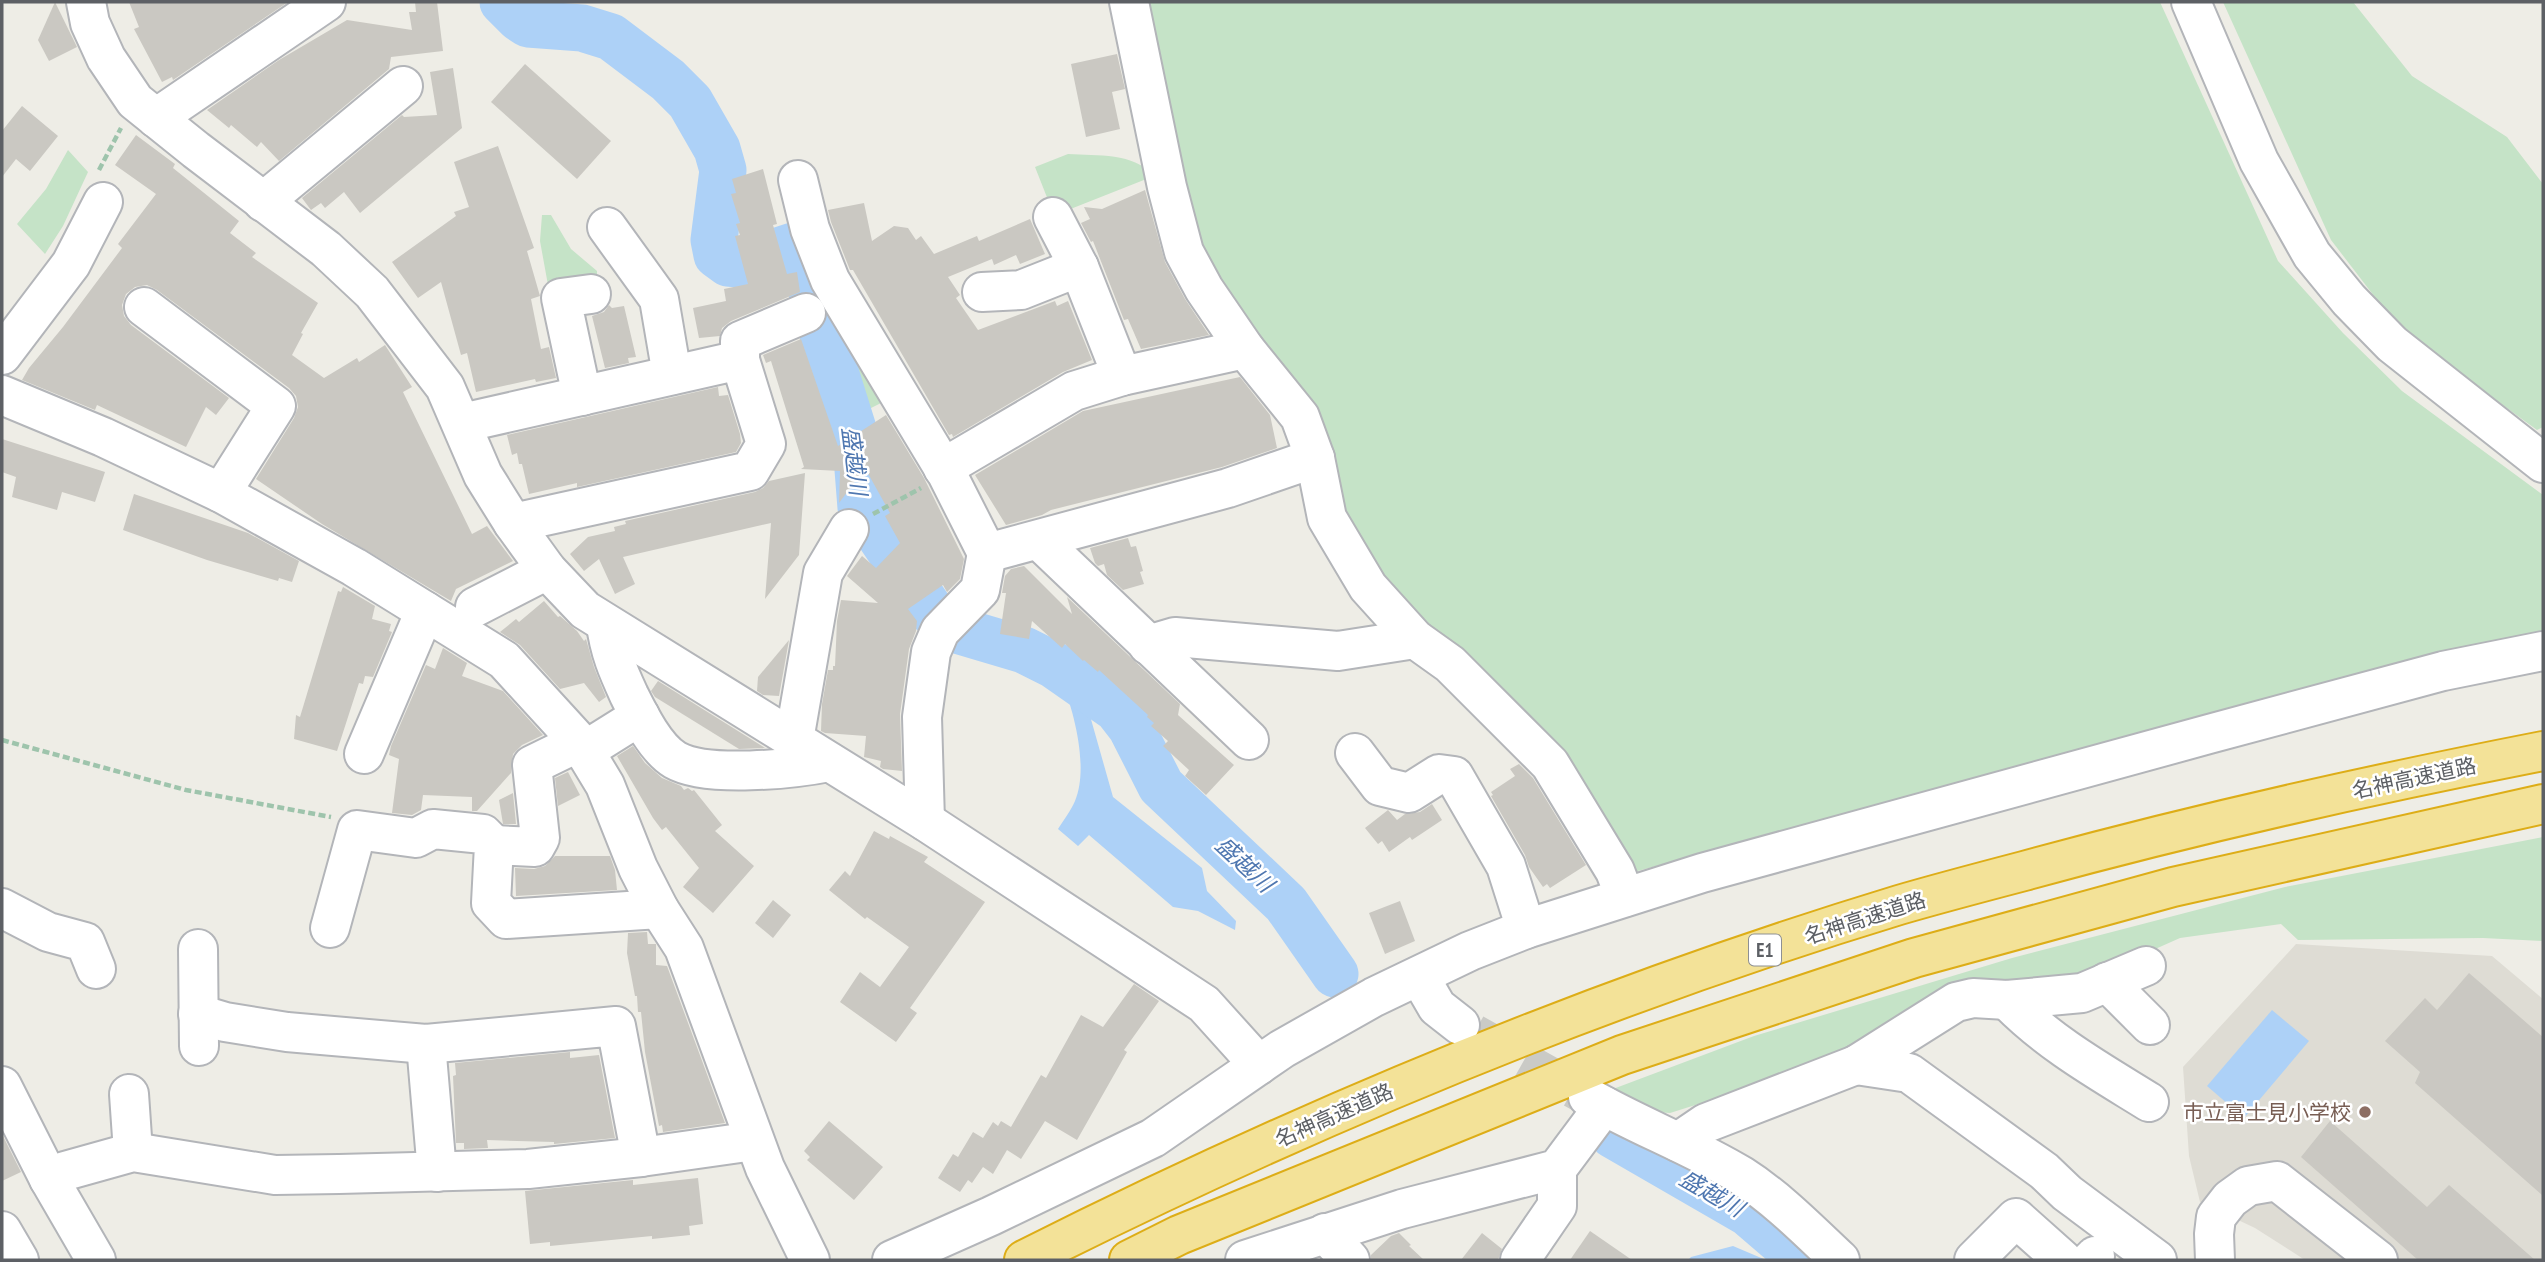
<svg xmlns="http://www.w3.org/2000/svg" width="2545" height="1262" viewBox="0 0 2545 1262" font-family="'PT Sans Narrow','Noto Sans JP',sans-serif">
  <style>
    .education { fill: #dedcd4 }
    .green { fill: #c5e3c7 }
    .water { fill: #add1f7 }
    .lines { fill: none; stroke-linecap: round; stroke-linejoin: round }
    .stream { stroke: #add1f7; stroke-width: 8 }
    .river { stroke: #add1f7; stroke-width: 47 }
    .building { fill: #cac8c2 }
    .minor-tunnel { stroke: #cacac6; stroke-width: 38; stroke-dasharray: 38 19; stroke-linecap: butt }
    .minor-casing { stroke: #b3b5b9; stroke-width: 42 }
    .highway-casing { stroke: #ddad17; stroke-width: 42 }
    .path { stroke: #9ec4ac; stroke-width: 4.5; stroke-dasharray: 7 3.5; stroke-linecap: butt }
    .minor { stroke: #fff; stroke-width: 38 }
    .highway { stroke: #f3e298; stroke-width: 38 }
    .education-dot { fill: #8d6e63; stroke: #fff; stroke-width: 2.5 }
    .labels { text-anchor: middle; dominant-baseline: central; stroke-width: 5; stroke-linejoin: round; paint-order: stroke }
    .shield { fill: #fff; stroke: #8e9093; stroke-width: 2 }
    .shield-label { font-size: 19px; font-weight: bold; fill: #5d6065 }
    .street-label { font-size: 21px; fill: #5d6065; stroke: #fff }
    .education-label { font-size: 21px; fill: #785e54; stroke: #fff; text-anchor: end }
    .water-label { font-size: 23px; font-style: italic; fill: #4f77b0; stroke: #fff }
  </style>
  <rect width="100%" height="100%" fill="#eeede6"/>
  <polygon class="education" points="2296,944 2492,956 2543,999 2543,1260 2305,1260 2255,1228 2200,1202 2189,1156 2183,1067"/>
  <g class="green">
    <polygon points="1137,2 2160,2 2278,261 2343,333 2402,391 2543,495 2543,631 1630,873 1427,630 1354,539 1191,237"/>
    <polygon points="2223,2 2353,2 2412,76 2507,137 2543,184 2543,427 2537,430 2401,331 2331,240"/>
    <polygon points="68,150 88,172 63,226 45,254 17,224 46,189"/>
    <path d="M1068,154C1098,156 1133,152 1154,176L1068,210H1052L1035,167Z"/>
    <polygon points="542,215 551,215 571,249 597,271 597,277 548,285 540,241"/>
    <path d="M818,282L889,399L869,409C843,371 825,327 818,282Z"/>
    <polygon points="2543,837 2543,941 2483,938 2298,940 2281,924 2180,938 2072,986 1670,1113 1642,1111 1613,1089 1754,1036 2012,958 2285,887"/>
  </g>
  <g class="water">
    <path d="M1061,679L1083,691L1113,797L1202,868L1207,891L1236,921L1235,930L1198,911L1173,907L1089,835L1078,846L1058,829C1064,820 1071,810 1075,801C1089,768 1074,711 1061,679Z"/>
    <polygon points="2272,1010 2309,1041 2244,1118 2207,1086"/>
    <polygon points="1733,1246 1766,1260 1688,1260 1691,1257"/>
  </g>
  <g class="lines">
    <polyline class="stream" points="1068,673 1072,694"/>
    <g class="river">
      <polyline points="503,2 519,18 528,24 582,28 611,37 668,80 690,102 717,149 723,170 714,240 717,255 728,263 739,264 793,246 801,250 806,261 815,308 853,429 856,444 861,508 931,611 960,631 1024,650 1054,665 1117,709 1131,727 1161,786 1286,904 1335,974"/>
      <polyline points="1613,1135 1748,1213 1803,1260"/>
    </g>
  </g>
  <g class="building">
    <polygon points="55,2 77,47 49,61 38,40"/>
    <polygon points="129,2 288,2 173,80 172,77 162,82 134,29 139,27"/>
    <polygon points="415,2 437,2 443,51 391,57 389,69 279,161 261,142 257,147 231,125 229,128 207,110 279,60 347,20 412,30 409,12 416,12"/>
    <polygon points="1117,54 1125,89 1112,92 1120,129 1086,137 1071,64"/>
    <polygon points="525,64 611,141 577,179 491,102"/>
    <polygon points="453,68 462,128 360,213 344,192 325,208 321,203 311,210 302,198 402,115 404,117 437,115 430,72"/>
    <polygon points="22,106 58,136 30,171 16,159 2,177 2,131"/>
    <polygon points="136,135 175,164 173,168 239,221 230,233 256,253 252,257 318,303 301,333 303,334 292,355 324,378 357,358 359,362 385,345 412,387 403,392 472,534 487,526 513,561 456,589 451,601 322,524 256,479 294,418 298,407 296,396 289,388 157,290 147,285 135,287 126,294 122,305 124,316 131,325 229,398 216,415 206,407 186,447 97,405 95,410 22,380 29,368 63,327 122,248 118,244 156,194 115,165"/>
    <polygon points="498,146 534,248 527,251 540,296 531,299 541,349 549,347 556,378 536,382 535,379 476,392 467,353 461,355 441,282 418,298 392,262 456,216 454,212 469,207 454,162"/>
    <polygon points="763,169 777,224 773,225 787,274 797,272 800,292 731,321 722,328 720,336 699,338 693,308 726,301 724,289 748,284 735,236 740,235 736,224 740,223 731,194 736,193 732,179"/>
    <polygon points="1145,190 1165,262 1185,299 1209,335 1141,349 1128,319 1124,320 1093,241 1091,242 1081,223 1090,219 1084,207 1102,209"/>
    <polygon points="864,203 872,241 894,226 908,228 916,240 921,236 934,254 977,236 979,241 1030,219 1045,254 1020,264 1016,255 994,265 992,259 948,277 960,295 956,298 978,330 1055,301 1057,306 1068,301 1092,360 1063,372 953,437 952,434 949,435 853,270 850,270 831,222 828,210"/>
    <polygon points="609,305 612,308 624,306 636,357 628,358 629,363 605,368 592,316 604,312"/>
    <polygon points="801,339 838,446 886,415 924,478 964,559 960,579 947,592 943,585 908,609 917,621 916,631 909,649 900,714 902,771 883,769 880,767 881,761 864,757 866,736 825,733 821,731 822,704 828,670 833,670 833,666 835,666 837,621 841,600 878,603 847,576 862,556 876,568 900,543 885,516 890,513 865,468 839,503 840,471 801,469 804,467 771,361 766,363 763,355"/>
    <polygon points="1240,377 1270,415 1277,448 1222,467 1051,510 1042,515 1006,525 975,475 1083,411"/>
    <polygon points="718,387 719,396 728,395 740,434 741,443 736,452 577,487 577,483 529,494 522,464 519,464 517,453 512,455 507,435"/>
    <polygon points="2,439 105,472 95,502 62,492 57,510 12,497 16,477 2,472"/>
    <polygon points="805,473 799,555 765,599 771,523 623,557 635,584 615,594 599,559 584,571 570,554 588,537 615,531 614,527 626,524 625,521 755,492 763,488 769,481"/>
    <polygon points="134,494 248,533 299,561 292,582 279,578 278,581 207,560 123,530"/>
    <polygon points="1128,538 1131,547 1136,546 1143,571 1140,572 1144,584 1123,590 1107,575 1104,564 1098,566 1095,563 1090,548"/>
    <polygon points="1024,566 1072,614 1067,597 1180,704 1178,715 1234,765 1206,795 1185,776 1189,770 1163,746 1168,741 1151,726 1154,723 1147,717 1148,715 1099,670 1098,672 1084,660 1083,661 1065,644 1062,648 1032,621 1029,639 1000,634 1006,593 1002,593 1005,576 1011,569"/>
    <polygon points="343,587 375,606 372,619 391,624 389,631 392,632 373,677 365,676 363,684 359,683 337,751 294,739 296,715 300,717 338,591 341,592"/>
    <polygon points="544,601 558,617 560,616 577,631 584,641 586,639 594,667 606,697 599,702 584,683 560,689 520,645 500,632 516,619 519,622"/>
    <polygon points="789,640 779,696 763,695 757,691 758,677"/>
    <polygon points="443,648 467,663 462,676 503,691 543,735 522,745 513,754 511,773 477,811 472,811 472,797 423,795 421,810 412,815 392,813 399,759 389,755 391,746 426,665 435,669"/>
    <polygon points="658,681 765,748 739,749 655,697 651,691"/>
    <polygon points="633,746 645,763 662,778 681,786 684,790 688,788 692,791 694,790 722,825 715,831 754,866 713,913 683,887 699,868 666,827 662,830 653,818 617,756"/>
    <polygon points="1519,764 1533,778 1586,865 1550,888 1547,884 1543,887 1529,867 1525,855 1491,796 1493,795 1491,792 1515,776 1510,769"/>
    <polygon points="568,772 580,795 558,806 555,778"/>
    <polygon points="513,793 516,824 503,824 499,800"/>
    <polygon points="1432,804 1442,820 1412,840 1410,837 1389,852 1382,841 1378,844 1365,828 1388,810 1397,820 1405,814 1420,812"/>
    <polygon points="874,831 889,839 890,836 928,857 924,862 985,902 910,1008 917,1013 896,1042 840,1002 860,972 880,987 909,947 867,917 865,919 829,890 845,871 850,876"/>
    <polygon points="555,856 610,856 615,870 617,890 516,896 515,868 534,869 545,866"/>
    <polygon points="773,900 791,915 773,938 755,923"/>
    <polygon points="1400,901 1415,941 1385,954 1369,913"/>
    <polygon points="647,932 648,944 656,944 656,965 667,966 725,1123 663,1132 662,1125 659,1126 645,1052 641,1012 638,1012 637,996 635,996 627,953 628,933"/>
    <polygon points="2469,973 2543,1037 2543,1196 2415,1083 2420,1072 2385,1041 2425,998 2437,1010"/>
    <polygon points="1134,984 1159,1001 1124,1050 1127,1052 1077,1140 1045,1121 1021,1159 1007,1150 993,1174 983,1167 972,1183 968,1180 960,1192 938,1178 953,1154 958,1157 973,1132 983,1138 993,1122 998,1126 1001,1121 1011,1127 1041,1075 1046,1078 1081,1015 1103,1027"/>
    <polygon points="570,1052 570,1058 599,1055 615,1138 554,1144 554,1142 487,1140 488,1148 464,1149 464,1143 456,1143 453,1076 456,1075 455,1063"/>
    <polygon points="829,1121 883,1167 854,1200 807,1160 810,1157 804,1151"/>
    <polygon points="2330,1121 2427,1207 2449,1185 2535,1260 2418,1260 2301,1157"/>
    <polygon points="2,1134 21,1172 2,1181"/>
    <polygon points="698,1178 703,1224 689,1226 690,1235 652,1239 652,1236 550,1246 550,1242 530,1244 525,1191 633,1180 633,1185"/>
    <polygon points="1590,1231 1632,1260 1570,1260"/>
    <polygon points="1399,1233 1411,1245 1409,1246 1424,1260 1371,1260 1371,1255 1391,1236"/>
    <polygon points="1482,1233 1502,1249 1498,1260 1461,1260"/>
  </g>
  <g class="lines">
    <polyline class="minor-tunnel" points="1474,1033 1584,1095"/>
    <defs>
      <g id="minor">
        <polyline points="86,2 90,23 106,58 135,101 196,150 326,249 372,292 445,387 483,475 513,523 547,570 585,610 925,821 1204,1004 1259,1065"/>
        <polyline points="1129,2 1167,187 1184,252 1204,289 1245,349 1300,417 1315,458 1327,518 1368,587 1415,639 1450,664 1550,764 1615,871 1625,897"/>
        <polyline points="2191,2 2259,161 2312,255 2349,300 2392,344 2543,463"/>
        <polyline points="156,118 326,2"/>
        <polyline points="798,180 810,229 830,280 947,474 987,553"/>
        <polyline points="263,202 403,86"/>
        <polyline points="1053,217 1079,267 1122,376"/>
        <polyline points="607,227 659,299 672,375"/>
        <polyline points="982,292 1021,290 1079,267"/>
        <polyline points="144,307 276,406 221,493"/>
        <polyline points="2,355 71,264 103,202"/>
        <polyline points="740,360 740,341 806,313"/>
        <polyline points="2,395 103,437 221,493 354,567 504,660 579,742 605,785 638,868 659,909 684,948 765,1168 810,1260"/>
        <polyline points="582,396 561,298 591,294"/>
        <polyline points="462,423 740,360 766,444 750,471 513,523"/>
        <polyline points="943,468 1074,391 1122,376 1245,349"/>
        <polyline points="1039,540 1249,740"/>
        <polyline points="475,607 547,570"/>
        <path d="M606,624C609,651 618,671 629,695C639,715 655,748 675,760C706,778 794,769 829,762"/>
        <polyline points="1148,645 1175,637 1338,651 1415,639"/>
        <polyline points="794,740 823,573 849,529"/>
        <polyline points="584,751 640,716"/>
        <polyline points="1355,753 1380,786 1409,793 1439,774 1454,776 1506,866 1526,929"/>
        <polyline points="364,754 425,611"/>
        <polyline points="925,821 922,717 931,652 940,631 980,590 987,553 1228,488 1315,458"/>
        <polyline points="494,845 535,847 540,838 532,765 579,742"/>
        <polyline points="2,908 48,932 85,942 96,969"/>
        <polyline points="330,928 357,830 416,838 433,829 483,834 494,845 491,903 506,919 659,909"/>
        <polyline points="198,949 199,1046"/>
        <polyline points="1419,976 1437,1007 1460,1025"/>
        <polyline points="2107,982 2150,1025"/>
        <path d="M2007,1000C2049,1043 2099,1071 2149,1102"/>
        <polyline points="198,1014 225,1022 287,1032 426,1044 616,1026 641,1157"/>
        <polyline points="426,1044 437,1172"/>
        <polyline points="1856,1065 1909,1073 2044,1171 2067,1193 2157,1260"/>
        <polyline points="2,1086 49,1179 96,1260"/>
        <polyline points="129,1094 133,1152"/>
        <path d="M1588,1097C1638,1126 1693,1146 1742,1176C1778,1199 1809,1231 1840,1260"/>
        <polyline points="1678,1142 1706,1123 1856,1065 1956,1002 1973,998 2007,1000 2082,993 2146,966"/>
        <polyline points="49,1179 65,1171 133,1152 275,1175 339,1174 528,1169 641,1157 754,1141"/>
        <polyline points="2,1231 19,1260"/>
        <polyline points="1325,1233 1350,1260"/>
        <polyline points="892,1260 991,1216 1153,1138 1282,1049 1374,997 1470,951 1526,929 1702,873 2209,734 2443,671 2543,651"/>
        <polyline points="1245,1260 1402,1209 1557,1169 1604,1106"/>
        <polyline points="1520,1260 1557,1206 1557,1169"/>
        <polyline points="1974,1260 2016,1218 2063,1260"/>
        <polyline points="2091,1260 2095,1256"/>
        <polyline points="2215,1260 2214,1234 2216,1217 2230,1199 2248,1186 2277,1181 2378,1260"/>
      </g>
      <g id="highway">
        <path d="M1024,1260C1306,1118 1597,997 1899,905C1940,893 1982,882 2024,871C2195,824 2369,785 2543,751"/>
        <polyline points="1129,1260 1179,1235 1622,1055 1914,958 2173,887 2543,804"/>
      </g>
    </defs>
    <use href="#minor" class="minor-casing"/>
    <use href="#highway" class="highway-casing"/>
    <g class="path">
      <polyline points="99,170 121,128"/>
      <polyline points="873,514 921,488"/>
      <polyline points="2,740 186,790 331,817"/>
    </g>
    <use href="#minor" class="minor"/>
    <use href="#highway" class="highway"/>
  </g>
  <circle class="education-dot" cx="2365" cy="1112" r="7"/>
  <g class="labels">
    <rect class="shield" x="1749" y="934.5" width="32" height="31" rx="5"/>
    <g class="shield-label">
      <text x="1765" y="950">E1</text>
    </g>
    <g class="street-label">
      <text transform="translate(2414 778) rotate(-12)">名神高速道路</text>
      <text transform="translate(1865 918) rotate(-18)">名神高速道路</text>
      <text transform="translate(1334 1115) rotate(-24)">名神高速道路</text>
    </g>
    <g class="education-label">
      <text x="2351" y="1112">市立富士見小学校</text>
    </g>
    <g class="water-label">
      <text transform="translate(855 461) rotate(83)">盛越川</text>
      <text transform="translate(1245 864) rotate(43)">盛越川</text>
      <text transform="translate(1712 1193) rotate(30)">盛越川</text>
    </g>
  </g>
  <rect width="2545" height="1262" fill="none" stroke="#5d6065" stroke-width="7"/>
</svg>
